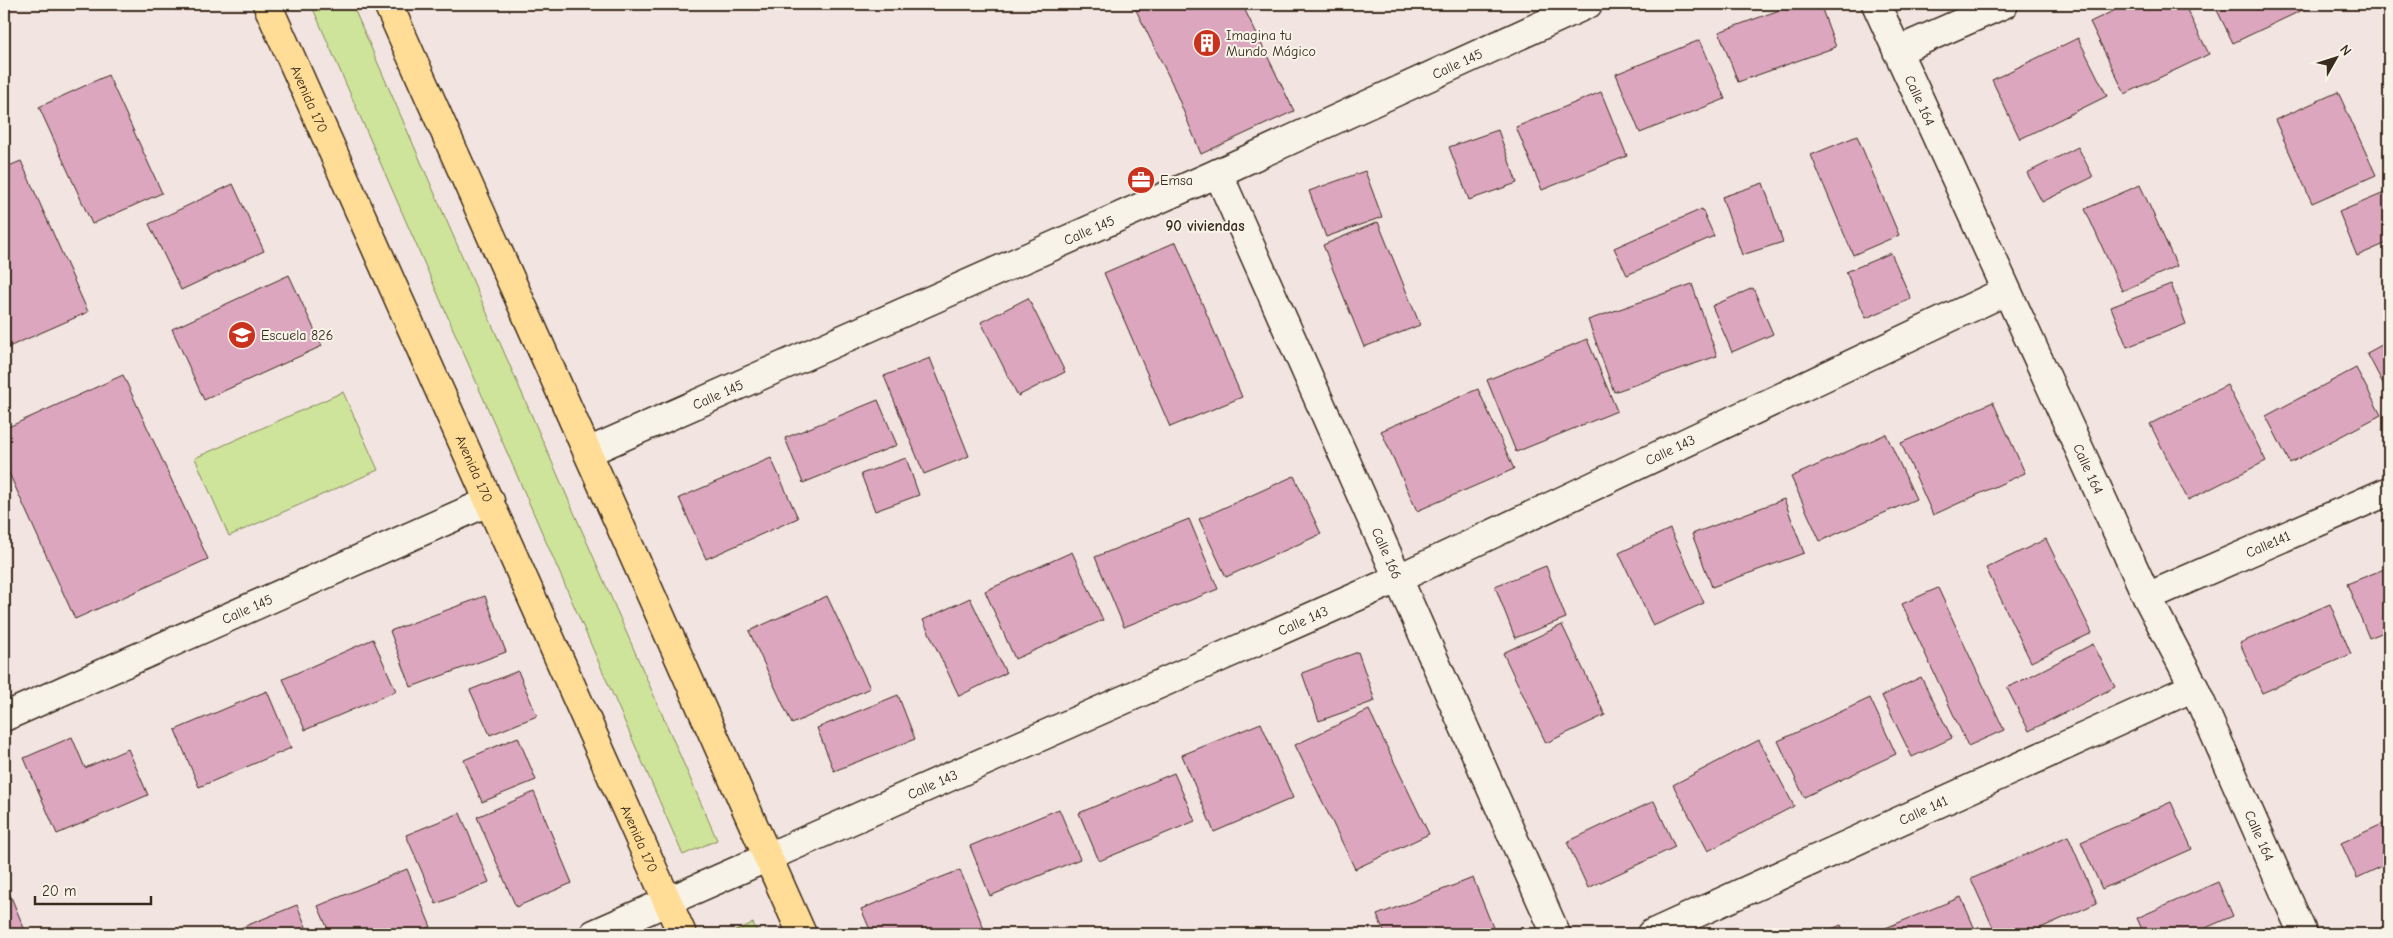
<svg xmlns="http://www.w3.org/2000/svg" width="2393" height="938" viewBox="0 0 2393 938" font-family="'Comic Neue',sans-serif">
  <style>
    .green { fill: #cee49a; stroke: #84875c }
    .building { fill: #dca7be; stroke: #3b2a1e }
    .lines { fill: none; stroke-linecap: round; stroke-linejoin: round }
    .minor-casing { stroke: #3b2a1e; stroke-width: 31 }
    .major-casing { stroke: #3b2a1e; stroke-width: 31 }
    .minor { stroke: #f7f3e8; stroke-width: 28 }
    .major { stroke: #ffdd96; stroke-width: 28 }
    .labels { text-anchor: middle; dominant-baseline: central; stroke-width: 4; stroke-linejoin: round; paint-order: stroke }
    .poi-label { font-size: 14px; fill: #3b2a1e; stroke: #f7f3e8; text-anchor: start }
    .street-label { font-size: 14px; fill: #3b2a1e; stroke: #f7f3e8 }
    .neighbourhood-label { font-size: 15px; font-weight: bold; fill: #3b2a1e; stroke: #f7f3e8 }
  </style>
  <rect width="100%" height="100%" fill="#f2e4e0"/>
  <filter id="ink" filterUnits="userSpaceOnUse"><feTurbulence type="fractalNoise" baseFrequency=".02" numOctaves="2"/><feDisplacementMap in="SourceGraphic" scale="10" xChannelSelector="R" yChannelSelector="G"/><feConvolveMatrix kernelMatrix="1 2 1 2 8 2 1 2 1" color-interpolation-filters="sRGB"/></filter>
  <g filter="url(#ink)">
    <g class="green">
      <polygon points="311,4 352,4 717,840 683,855"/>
      <polygon points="343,392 378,470 229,536 195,458"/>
      <polygon points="753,923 758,934 728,934"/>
    </g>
    <g class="building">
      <polygon points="1133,4 1242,4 1294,111 1201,154 1172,83"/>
      <polygon points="1796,4 1820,4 1836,47 1738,82 1719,32"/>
      <polygon points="2128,4 2184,4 2209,54 2125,94 2090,22"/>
      <polygon points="2214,4 2315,4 2233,43"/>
      <polygon points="2078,38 2107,96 2020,139 1992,80"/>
      <polygon points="1700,40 1725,99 1640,133 1616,74"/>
      <polygon points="108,75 162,193 92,224 39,107"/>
      <polygon points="1601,92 1627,156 1542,190 1516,127"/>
      <polygon points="2338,92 2376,175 2312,203 2275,120"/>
      <polygon points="1498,130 1517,183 1469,200 1449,147"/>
      <polygon points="1857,136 1899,235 1853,255 1811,155"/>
      <polygon points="2078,147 2093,177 2042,202 2027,173"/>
      <polygon points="21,161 88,312 4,349 4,168"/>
      <polygon points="1365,171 1382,217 1326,237 1309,191"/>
      <polygon points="1763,183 1783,242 1742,255 1722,197"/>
      <polygon points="233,184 264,251 181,290 149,224"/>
      <polygon points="2140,185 2177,266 2122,291 2085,209"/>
      <polygon points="2389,191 2389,242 2357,256 2339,212"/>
      <polygon points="1702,209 1714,236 1627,275 1614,248"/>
      <polygon points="1378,222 1420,325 1364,347 1323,245"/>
      <polygon points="1176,242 1242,397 1170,427 1104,273"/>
      <polygon points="1891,253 1911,299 1866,318 1846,272"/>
      <polygon points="289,275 322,346 204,400 172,329"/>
      <polygon points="1692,284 1717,356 1614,392 1588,320"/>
      <polygon points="2171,284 2186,324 2127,347 2111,307"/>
      <polygon points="1753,288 1773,334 1732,352 1712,306"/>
      <polygon points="1028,298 1065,372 1018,396 981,322"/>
      <polygon points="1587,339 1617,411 1516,452 1487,380"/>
      <polygon points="2389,341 2389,395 2367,353"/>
      <polygon points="930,358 969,456 924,474 884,376"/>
      <polygon points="2356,368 2381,415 2290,463 2266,416"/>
      <polygon points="123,375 208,559 75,619 4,462 4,429"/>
      <polygon points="2227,385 2266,461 2188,500 2150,424"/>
      <polygon points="1478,389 1514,469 1417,511 1381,431"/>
      <polygon points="878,400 897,445 803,483 785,438"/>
      <polygon points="1993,402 2025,473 1933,515 1901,443"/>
      <polygon points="1886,434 1916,499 1820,541 1791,477"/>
      <polygon points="771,458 798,518 706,559 679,498"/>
      <polygon points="906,458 919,495 875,511 861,474"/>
      <polygon points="1294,476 1321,534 1226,577 1199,519"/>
      <polygon points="1784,499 1804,553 1712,587 1692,534"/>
      <polygon points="1189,519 1218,589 1124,627 1095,557"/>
      <polygon points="1670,529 1704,603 1653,626 1619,553"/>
      <polygon points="2046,539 2092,633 2031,662 1986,568"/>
      <polygon points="1072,552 1103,620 1015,659 985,591"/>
      <polygon points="1546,566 1566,618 1515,638 1495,586"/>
      <polygon points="2389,567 2389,630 2369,638 2347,584"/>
      <polygon points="1938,588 2004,730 1968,746 1902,604"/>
      <polygon points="485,596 506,652 411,687 390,631"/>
      <polygon points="827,596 870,688 792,724 749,631"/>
      <polygon points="970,598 1006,673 959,696 923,620"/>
      <polygon points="2330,604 2351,654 2262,693 2240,643"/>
      <polygon points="1562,625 1605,715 1546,743 1503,653"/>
      <polygon points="373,639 396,691 305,730 283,679"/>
      <polygon points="2093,644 2115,687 2029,731 2007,688"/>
      <polygon points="1358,652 1375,701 1319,721 1302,673"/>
      <polygon points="518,671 537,716 490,735 470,690"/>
      <polygon points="1921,677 1952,738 1912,757 1882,696"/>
      <polygon points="267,691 291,748 199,787 175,730"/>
      <polygon points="898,695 915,739 834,771 817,728"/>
      <polygon points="1870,698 1896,754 1804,797 1778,741"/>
      <polygon points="1369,710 1429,834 1355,869 1295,745"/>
      <polygon points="1261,723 1293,798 1214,832 1182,755"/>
      <polygon points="72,737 85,768 128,749 148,795 57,834 24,758"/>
      <polygon points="518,737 536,780 482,802 464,760"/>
      <polygon points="1759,740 1794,806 1708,851 1673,785"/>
      <polygon points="1174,773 1195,821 1099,861 1079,813"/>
      <polygon points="534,792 572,883 516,907 477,817"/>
      <polygon points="1654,801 1675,847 1588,888 1567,842"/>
      <polygon points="2171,802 2192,849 2102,889 2081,842"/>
      <polygon points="1059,809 1080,859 990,896 970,846"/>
      <polygon points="460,813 489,882 436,904 406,835"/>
      <polygon points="2389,821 2389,863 2357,878 2341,843"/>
      <polygon points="2068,836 2097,903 2027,934 1996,934 1971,879"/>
      <polygon points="407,869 431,927 413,934 330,934 318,906"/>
      <polygon points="960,870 986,934 872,934 861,909"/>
      <polygon points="1473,878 1494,930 1483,934 1385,934 1377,915"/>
      <polygon points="4,880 26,933 22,934 4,934"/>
      <polygon points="2218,882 2233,916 2192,934 2144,934 2137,918"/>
      <polygon points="1961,897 1977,934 1871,934"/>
      <polygon points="297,905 309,934 226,934"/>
      <polygon points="1841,925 1845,934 1820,934"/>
    </g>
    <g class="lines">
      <defs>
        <g id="minor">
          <path id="s1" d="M1876,4L2147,597L2194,687L2303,934"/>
          <polyline points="1897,51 2004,4"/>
          <path id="s2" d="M1218,173L1556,934"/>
          <path id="s3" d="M588,452L1218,173L1588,4"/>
          <path id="s4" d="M2147,597L2389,491"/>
          <path id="s5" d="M4,717L490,501"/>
          <path id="s6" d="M594,934L1397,579L2006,291"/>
          <path id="s7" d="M1651,934L2194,687"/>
        </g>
        <g id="major">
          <path id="s8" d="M267,4L682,934"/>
          <polyline points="388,4 802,934"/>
        </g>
      </defs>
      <use href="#minor" class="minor-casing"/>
      <use href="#major" class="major-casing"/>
      <use href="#minor" class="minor"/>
      <use href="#major" class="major"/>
    </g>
  </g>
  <defs>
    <symbol id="building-disc" viewBox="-11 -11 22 22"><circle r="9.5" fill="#c8321e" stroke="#f7f3e8"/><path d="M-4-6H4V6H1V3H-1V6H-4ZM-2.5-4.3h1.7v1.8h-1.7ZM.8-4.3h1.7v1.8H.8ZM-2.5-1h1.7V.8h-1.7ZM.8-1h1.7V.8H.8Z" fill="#fff"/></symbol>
    <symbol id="office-disc" viewBox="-11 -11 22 22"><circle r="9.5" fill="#c8321e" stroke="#f7f3e8"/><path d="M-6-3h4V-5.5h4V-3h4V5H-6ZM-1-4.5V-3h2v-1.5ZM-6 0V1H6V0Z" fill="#fff"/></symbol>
    <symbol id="school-disc" viewBox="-11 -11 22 22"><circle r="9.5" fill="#c8321e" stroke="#f7f3e8"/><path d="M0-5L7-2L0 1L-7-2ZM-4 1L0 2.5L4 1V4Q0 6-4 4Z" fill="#fff"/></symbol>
  </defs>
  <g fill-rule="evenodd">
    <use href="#building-disc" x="1191" y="27" width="32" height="32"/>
    <use href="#office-disc" x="1125" y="164" width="32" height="32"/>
    <use href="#school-disc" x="226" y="319" width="32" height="32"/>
  </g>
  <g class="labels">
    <g class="poi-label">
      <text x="1226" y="35">Imagina tu<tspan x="1226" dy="16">Mundo Mágico</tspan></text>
      <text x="1160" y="180">Emsa</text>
      <text x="261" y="335">Escuela 826</text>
    </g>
    <g class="street-label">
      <text stroke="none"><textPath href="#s3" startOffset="952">Calle 145</textPath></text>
      <text stroke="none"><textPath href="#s8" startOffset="104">Avenida 170</textPath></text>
      <text stroke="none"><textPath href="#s1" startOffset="106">Calle 164</textPath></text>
      <text stroke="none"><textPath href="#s3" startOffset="548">Calle 145</textPath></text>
      <text stroke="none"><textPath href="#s3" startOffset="142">Calle 145</textPath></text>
      <text stroke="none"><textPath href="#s6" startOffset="1180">Calle 143</textPath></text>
      <text stroke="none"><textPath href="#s8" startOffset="509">Avenida 170</textPath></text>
      <text stroke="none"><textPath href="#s1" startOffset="511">Calle 164</textPath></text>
      <text stroke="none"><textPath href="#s4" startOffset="132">Calle141</textPath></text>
      <text stroke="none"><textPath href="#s2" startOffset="416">Calle 166</textPath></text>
      <text stroke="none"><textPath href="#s5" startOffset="266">Calle 145</textPath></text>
      <text stroke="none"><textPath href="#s6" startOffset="775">Calle 143</textPath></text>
      <text stroke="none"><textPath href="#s6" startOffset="370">Calle 143</textPath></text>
      <text stroke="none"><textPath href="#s7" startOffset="299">Calle 141</textPath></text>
      <text stroke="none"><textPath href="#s1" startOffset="916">Calle 164</textPath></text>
      <text stroke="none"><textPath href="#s8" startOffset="914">Avenida 170</textPath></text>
    </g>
    <g class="neighbourhood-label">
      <text x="1205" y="226">90 viviendas</text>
    </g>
  </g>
  <rect width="2393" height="938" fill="none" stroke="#f7f3e8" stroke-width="20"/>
  <rect x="10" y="10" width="2373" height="918" fill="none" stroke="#3b2a1e" stroke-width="2" filter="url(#ink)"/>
  <g transform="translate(2336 58) rotate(51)" stroke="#f7f3e8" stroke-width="4" paint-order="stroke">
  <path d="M0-4L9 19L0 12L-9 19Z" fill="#3b2a1e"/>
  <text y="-8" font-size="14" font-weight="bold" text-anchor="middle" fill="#3b2a1e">N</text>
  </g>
  <path d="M35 896v8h116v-8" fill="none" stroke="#3b2a1e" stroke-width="2.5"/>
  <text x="42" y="896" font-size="15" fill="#3b2a1e" stroke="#f7f3e8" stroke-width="4" paint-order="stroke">20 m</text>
</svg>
